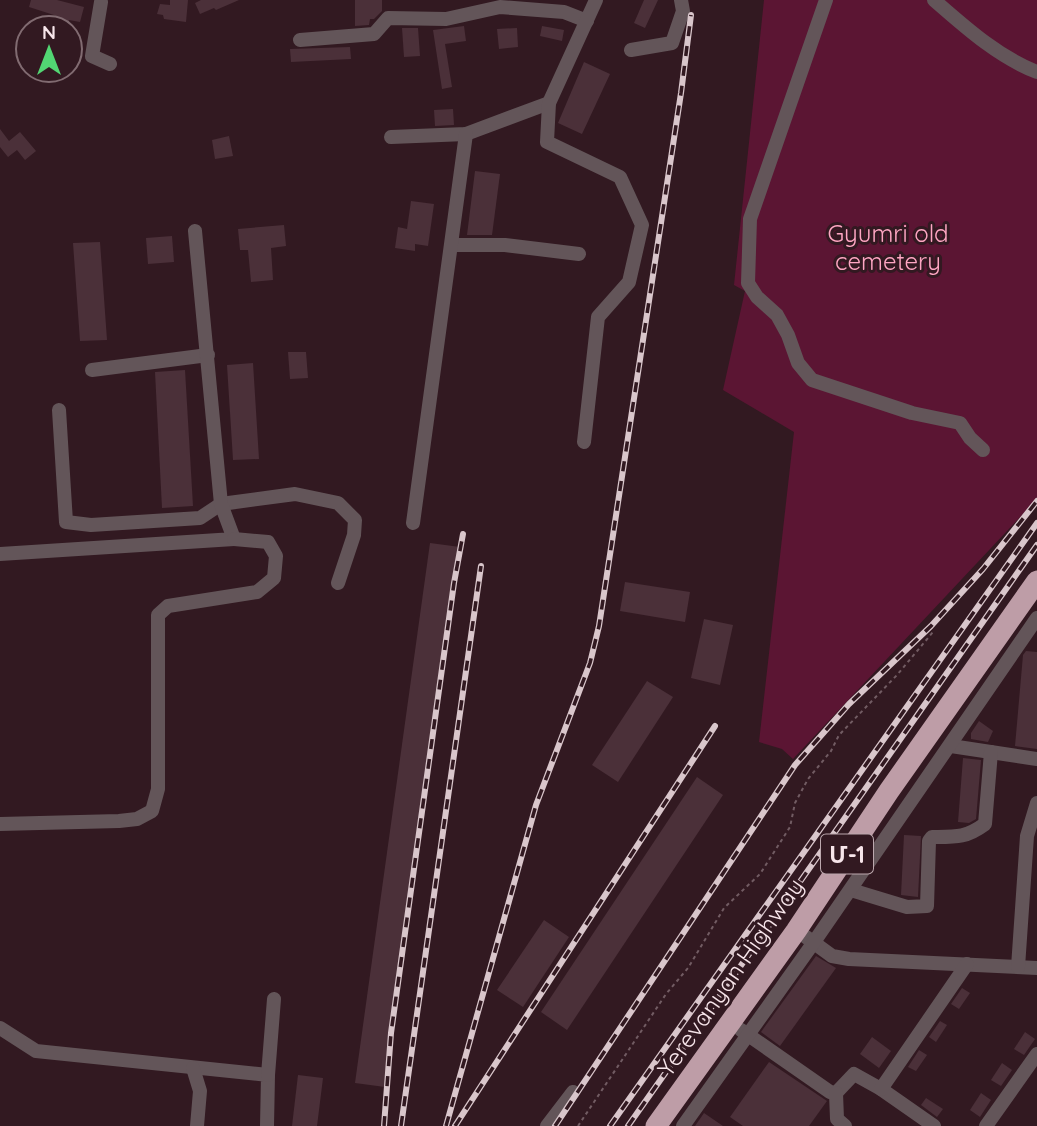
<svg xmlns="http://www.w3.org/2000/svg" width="1037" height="1126" viewBox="0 0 1037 1126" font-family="Quicksand,'Noto Sans Armenian',sans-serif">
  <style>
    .green { fill: #5b1533 }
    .building { fill: #4b3039 }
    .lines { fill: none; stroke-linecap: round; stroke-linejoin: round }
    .path { stroke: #725c63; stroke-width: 2; stroke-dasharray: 3.5 3.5; stroke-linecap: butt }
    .minor { stroke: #635559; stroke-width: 14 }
    .highway { stroke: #be9da7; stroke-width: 21 }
    .rail-casing { stroke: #d9c6cb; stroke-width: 6 }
    .rail { stroke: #321921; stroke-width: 3.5; stroke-dasharray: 10; stroke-linecap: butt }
    .labels { text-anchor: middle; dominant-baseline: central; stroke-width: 6; stroke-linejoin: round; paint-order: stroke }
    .shield { fill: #321921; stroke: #bca8ae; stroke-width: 2 }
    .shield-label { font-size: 23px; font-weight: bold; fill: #f7e5ea }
    .park-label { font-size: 24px; fill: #ffa6c3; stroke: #321921 }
    .street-label { font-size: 24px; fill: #f7e5ea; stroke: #321921 }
  </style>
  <rect width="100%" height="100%" fill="#321921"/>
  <polygon class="green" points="764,0 1037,0 1037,499 793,759 782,749 759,742 794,432 723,390 745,291 734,285"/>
  <g class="building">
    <polygon points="31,0 57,0 84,7 80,22 69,20 67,28 54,28 57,16 29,7"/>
    <polygon points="170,0 188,0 186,22 164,19 163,15 157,14 160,4 170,5"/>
    <polygon points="201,0 239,0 216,10 214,8 200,14 195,3"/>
    <polygon points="355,0 382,0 382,11 374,19 370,19 369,25 355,26"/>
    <polygon points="644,0 658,0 645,28 634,23"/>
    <polygon points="464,26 466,41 445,44 452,87 442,89 433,30"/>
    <polygon points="542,26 564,30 562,41 540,36"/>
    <polygon points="402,28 418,28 420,56 404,57"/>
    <polygon points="517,28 518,47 499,49 497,29"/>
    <polygon points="350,47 351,59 291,62 290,49"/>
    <polygon points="584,62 610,74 582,134 558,123"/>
    <polygon points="453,109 454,125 435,126 434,110"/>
    <polygon points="0,129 9,141 20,132 36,151 25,160 17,150 8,157 0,147"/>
    <polygon points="229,136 233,156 215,159 212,140"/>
    <polygon points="475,171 500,174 492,235 467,235"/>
    <polygon points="411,201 434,204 428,246 415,244 415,251 395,248 398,227 407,229"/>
    <polygon points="284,225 286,246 271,248 273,280 251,282 248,250 240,250 238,229"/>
    <polygon points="172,236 174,262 148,264 146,238"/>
    <polygon points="100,242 107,340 80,341 73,243"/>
    <polygon points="288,352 306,352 308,378 290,379"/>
    <polygon points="253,363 259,459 233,460 227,365"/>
    <polygon points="185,370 193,506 162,508 155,372"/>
    <polygon points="430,543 460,547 385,1087 355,1083"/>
    <polygon points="625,582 690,592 685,622 620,611"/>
    <polygon points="704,619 733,625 720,685 691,678"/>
    <polygon points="1026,651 1037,652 1037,749 1015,746 1023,655"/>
    <polygon points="647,681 673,697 618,782 592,765"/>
    <polygon points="979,721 993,731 988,742 971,739 971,733"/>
    <polygon points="963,758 981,760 976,819 969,823 958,822"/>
    <polygon points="697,777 723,795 567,1030 541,1012"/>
    <polygon points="904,835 921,836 918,897 901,895"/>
    <polygon points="544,920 569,937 523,1007 497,990"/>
    <polygon points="816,956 836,968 780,1046 761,1032"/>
    <polygon points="962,988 970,993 959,1009 951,1004"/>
    <polygon points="940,1021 947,1025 936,1042 929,1037"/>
    <polygon points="1025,1032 1035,1039 1024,1055 1014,1049"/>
    <polygon points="872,1037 891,1051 879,1068 860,1054"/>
    <polygon points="919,1050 927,1055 916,1071 908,1067"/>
    <polygon points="769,1062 827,1101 809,1126 743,1126 730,1117"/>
    <polygon points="1002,1063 1012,1070 1001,1086 991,1080"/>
    <polygon points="298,1075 323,1078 317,1126 292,1126"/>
    <polygon points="981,1093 991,1100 980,1117 970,1110"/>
    <polygon points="926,1098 943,1109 937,1117 921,1105"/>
    <polygon points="704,1113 723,1126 695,1126"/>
  </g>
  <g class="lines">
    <polyline class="path" points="578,1126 666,994 688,968 724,908 760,874 790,827 795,803 808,779 831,751 839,735 897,675 933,632"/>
    <g class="minor">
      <polyline points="826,0 750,219 748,283 757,297 777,315 788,335 798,363 812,380 912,413 960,423 970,438 983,450"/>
      <path d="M934,0C965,27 998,57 1037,72"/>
      <polyline points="101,2 92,56 110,64"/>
      <polyline points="300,40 374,34 388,18 446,19 500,7 564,12 587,21"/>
      <polyline points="631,50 672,43 683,11 681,0"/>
      <polyline points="391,137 466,134 549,103"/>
      <polyline points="452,245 505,245 579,254"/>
      <polyline points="92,370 208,355"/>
      <polyline points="59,410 66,522 91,525 200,518 221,504 295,494 338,503 355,520 354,535 338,583"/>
      <polyline points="584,442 598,317 629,282 642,225 620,177 547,142 549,103 596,0"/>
      <polyline points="413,523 466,134"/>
      <polyline points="0,554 234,539 221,504 195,231"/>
      <polyline points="951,746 1037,759"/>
      <polyline points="0,824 119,821 137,819 152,811 158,789 158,615 168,606 257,592 274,578 276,556 268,542 234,539"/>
      <path d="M851,890L907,907L927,906L929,841L932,837C956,837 966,838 985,824L991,752"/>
      <polyline points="806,937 832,956 849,959 1037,968"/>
      <polyline points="1018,967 1027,836 1037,803"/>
      <polyline points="0,1028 36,1051 268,1075 267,1126"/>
      <polyline points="741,1030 830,1092 836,1093 854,1074 881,1089 934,1126"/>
      <polyline points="193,1068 200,1091 197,1126"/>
      <polyline points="268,1075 274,999"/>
      <polyline points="881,1089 967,964"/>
      <polyline points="836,1093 837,1119 845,1126"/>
      <polyline points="547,1126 573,1092"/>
      <polyline points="683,1126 814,942 1037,618"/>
      <polyline points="986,1126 1037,1054"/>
    </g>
    <polyline class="highway" points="656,1126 796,931 889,791 1037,581"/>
    <defs>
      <g id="rail">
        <polyline points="384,1126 391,1033 454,583 463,534"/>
        <polyline points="401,1126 481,566"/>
        <polyline points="446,1126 536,805 590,663 599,626 681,93 691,15"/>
        <polyline points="455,1126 715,726"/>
        <polyline points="555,1126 795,765 849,704 931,626 983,569 1037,501"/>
        <polyline points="610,1126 1037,523"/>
        <polyline points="628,1126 1037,545"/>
      </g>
    </defs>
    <use href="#rail" class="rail-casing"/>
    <use href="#rail" class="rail"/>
  </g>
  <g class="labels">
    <rect class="shield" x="821" y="834.5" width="52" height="39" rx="5"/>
    <g class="shield-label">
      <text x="847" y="854">Մ-1</text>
    </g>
    <g class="park-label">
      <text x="888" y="233">Gyumri old<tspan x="888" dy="28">cemetery</tspan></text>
    </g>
    <g class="street-label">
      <text transform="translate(730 977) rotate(-55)">Yerevanyan Highway</text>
    </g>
  </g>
  <g transform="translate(49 49)"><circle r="33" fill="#321921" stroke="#816b71" stroke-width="2"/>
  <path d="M0-5L12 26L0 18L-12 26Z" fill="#52d673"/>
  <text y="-10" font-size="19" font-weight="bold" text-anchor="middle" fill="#f7e5ea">N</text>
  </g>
</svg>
